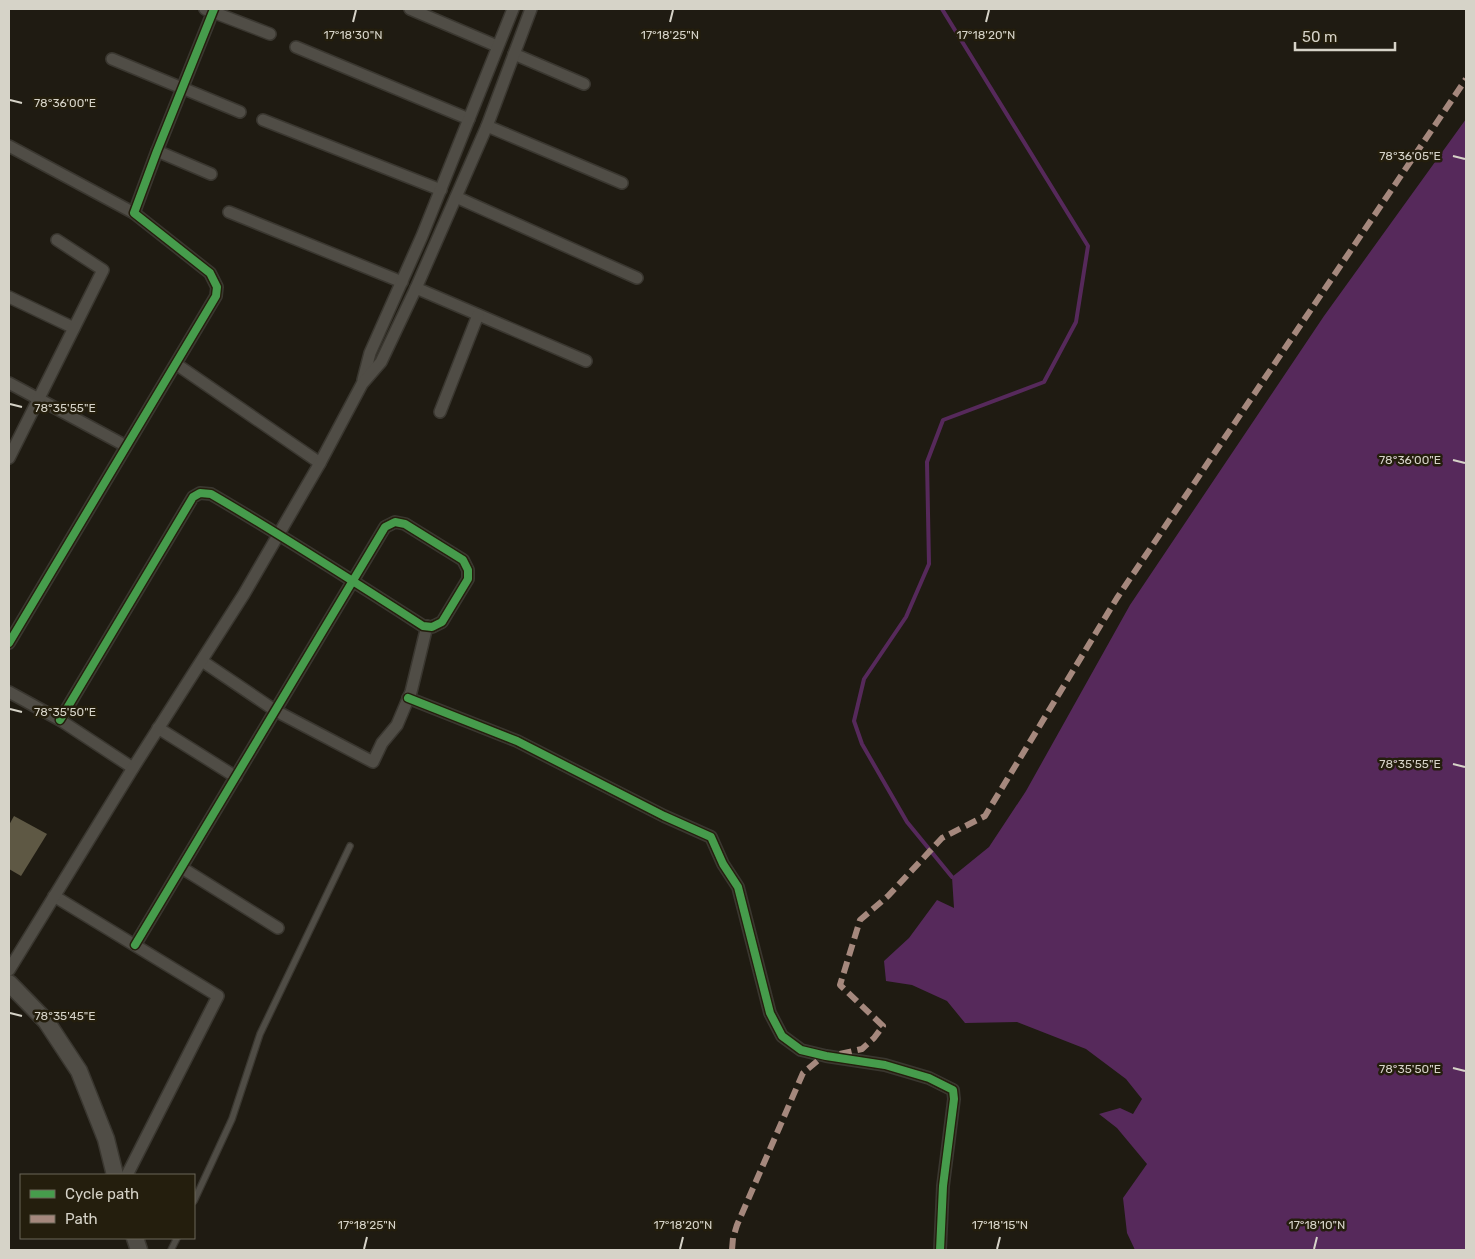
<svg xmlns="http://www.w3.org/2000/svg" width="1475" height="1259" viewBox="0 0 1475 1259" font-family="Rubik,sans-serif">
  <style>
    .water { fill: #56295b }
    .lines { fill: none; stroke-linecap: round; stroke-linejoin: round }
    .stream { stroke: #56295b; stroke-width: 4 }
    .building { fill: #5e5844 }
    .lane-casing { stroke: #3a3730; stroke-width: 8 }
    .street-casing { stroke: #3a3730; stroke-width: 14 }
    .secondary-casing { stroke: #3a3730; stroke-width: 19 }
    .lane { stroke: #504d46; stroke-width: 5.5 }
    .street { stroke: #504d46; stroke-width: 11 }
    .secondary { stroke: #504d46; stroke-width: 16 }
    .quiet { stroke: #a5887d; stroke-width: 6; stroke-dasharray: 12 6; stroke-linecap: butt }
    .cycleway-casing { stroke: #241e0d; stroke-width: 11 }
    .cycleway { stroke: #469c4c; stroke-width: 8 }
    .ticks { fill: none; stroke: #d6d3c8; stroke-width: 2 }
    .ticks-label { font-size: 12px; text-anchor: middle; fill: #d6d3c8; stroke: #241e0d; stroke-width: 5; stroke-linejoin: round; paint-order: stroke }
  </style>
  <rect width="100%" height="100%" fill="#1f1b12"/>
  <polygon class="water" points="1466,119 1466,1250 1135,1250 1127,1233 1123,1198 1147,1164 1117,1128 1099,1114 1120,1108 1133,1114 1142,1099 1126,1079 1086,1049 1017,1022 965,1023 947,1001 912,985 886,981 884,961 909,938 937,900 954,908 952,877 989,847 1026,791 1130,605 1324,316"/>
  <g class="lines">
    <polyline class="stream" points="942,9 1088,246 1076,322 1044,382 943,420 927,462 929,564 906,617 864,679 854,721 862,744 907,822 952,877"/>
  </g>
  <polygon class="building" points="14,816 47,834 21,876 9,869 9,825"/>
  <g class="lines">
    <defs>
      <g id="lane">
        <polyline points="194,1201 232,1119 260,1034 350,846"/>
        <polyline points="171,1250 177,1238"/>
      </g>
      <g id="street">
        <polyline points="205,9 270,34"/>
        <polyline points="410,9 497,46"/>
        <polyline points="296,47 469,119"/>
        <polyline points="514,54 584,84"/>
        <polyline points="112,59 240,112"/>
        <polyline points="263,120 441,190"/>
        <polyline points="487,126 622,183"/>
        <polyline points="9,146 134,213"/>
        <polyline points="157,151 211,174"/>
        <polyline points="456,197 637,278"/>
        <polyline points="229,212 402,282"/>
        <polyline points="416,288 586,361"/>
        <polyline points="9,297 74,328"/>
        <polyline points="176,364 320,463"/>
        <polyline points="363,380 370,353 422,236 513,9"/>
        <polyline points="9,383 126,446"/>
        <polyline points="440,412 478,315"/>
        <polyline points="9,458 103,270 57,240"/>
        <polyline points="9,643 216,296 217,287 210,273 134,213 157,151 214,9"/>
        <polyline points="202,661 276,711 373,762 382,743 397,725 411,692 427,626"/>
        <polyline points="9,692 60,720 133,768"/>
        <polyline points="408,698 517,741 664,816 711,837 723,864 738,887 770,1013 782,1036 801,1050 826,1056 885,1065 929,1078 953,1090 954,1099 943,1186 940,1250"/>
        <path d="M60,720L193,497L200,493L211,494C283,536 353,581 423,626L432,627L442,622L468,579V570L463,560L405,524L395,522L385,527L135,945"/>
        <polyline points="158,728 236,777"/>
        <polyline points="182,868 278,928"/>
        <polyline points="54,896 218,996 127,1175"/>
        <polyline points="9,970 133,768 244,594 320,463 362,384 381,362 416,288 487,126 531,9"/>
      </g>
      <g id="secondary">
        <polyline points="9,983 46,1021 79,1071 106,1139 115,1175"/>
        <polyline points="135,1238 139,1250"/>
      </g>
    </defs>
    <use href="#lane" class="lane-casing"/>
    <use href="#street" class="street-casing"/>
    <use href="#secondary" class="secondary-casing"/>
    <use href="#lane" class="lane"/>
    <use href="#street" class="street"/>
    <use href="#secondary" class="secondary"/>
    <polyline class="quiet" points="732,1250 733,1238 737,1225 803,1073 821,1058 862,1049 874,1038 883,1026 840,985 860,920 888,896 942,838 985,816 1117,598 1466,79"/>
    <defs>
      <g id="cycleway">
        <polyline points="9,643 216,296 217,287 210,273 134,213 157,151 214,9"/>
        <polyline points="408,698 517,741 664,816 711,837 723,864 738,887 770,1013 782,1036 801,1050 826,1056 885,1065 929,1078 953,1090 954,1099 943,1186 940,1250"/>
        <path d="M60,720L193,497L200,493L211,494C283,536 353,581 423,626L432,627L442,622L468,579V570L463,560L405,524L395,522L385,527L135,945"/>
      </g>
    </defs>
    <use href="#cycleway" class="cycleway-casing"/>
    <use href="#cycleway" class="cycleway"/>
  </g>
  <path class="ticks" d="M353,22L356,10M670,22L673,10M986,22L989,10M10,100L22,103M1453,156L1465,159M10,404L22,407M1453,460L1465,463M10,709L22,712M1453,764L1465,767M10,1013L22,1016M1453,1068L1465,1071M364,1249L367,1237M680,1249L683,1237M997,1249L1000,1237M1314,1249L1317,1237"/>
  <g class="ticks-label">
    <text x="353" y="39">17°18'30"N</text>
    <text x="670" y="39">17°18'25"N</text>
    <text x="986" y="39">17°18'20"N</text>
    <text x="65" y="107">78°36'00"E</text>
    <text x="1410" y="160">78°36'05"E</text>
    <text x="65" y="412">78°35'55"E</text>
    <text x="1410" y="464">78°36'00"E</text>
    <text x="65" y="716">78°35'50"E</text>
    <text x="1410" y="768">78°35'55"E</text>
    <text x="65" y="1020">78°35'45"E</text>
    <text x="1410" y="1073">78°35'50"E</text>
    <text x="367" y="1229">17°18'25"N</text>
    <text x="683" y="1229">17°18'20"N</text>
    <text x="1000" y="1229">17°18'15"N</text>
    <text x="1317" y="1229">17°18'10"N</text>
  </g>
  <rect width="1475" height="1259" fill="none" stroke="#d6d3c8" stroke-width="20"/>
  <rect x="20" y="1174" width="175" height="65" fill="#241e0d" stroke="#6b6658"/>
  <rect x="30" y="1190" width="25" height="8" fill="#469c4c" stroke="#6b6658"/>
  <text x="65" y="1199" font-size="15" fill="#d6d3c8">Cycle path</text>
  <rect x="30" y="1215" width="25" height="8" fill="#a5887d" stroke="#6b6658"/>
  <text x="65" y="1224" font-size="15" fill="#d6d3c8">Path</text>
  <path d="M1295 42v8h100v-8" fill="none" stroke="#d6d3c8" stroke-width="2.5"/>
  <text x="1302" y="42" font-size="15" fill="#d6d3c8" stroke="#241e0d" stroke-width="4" paint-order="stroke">50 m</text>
</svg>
